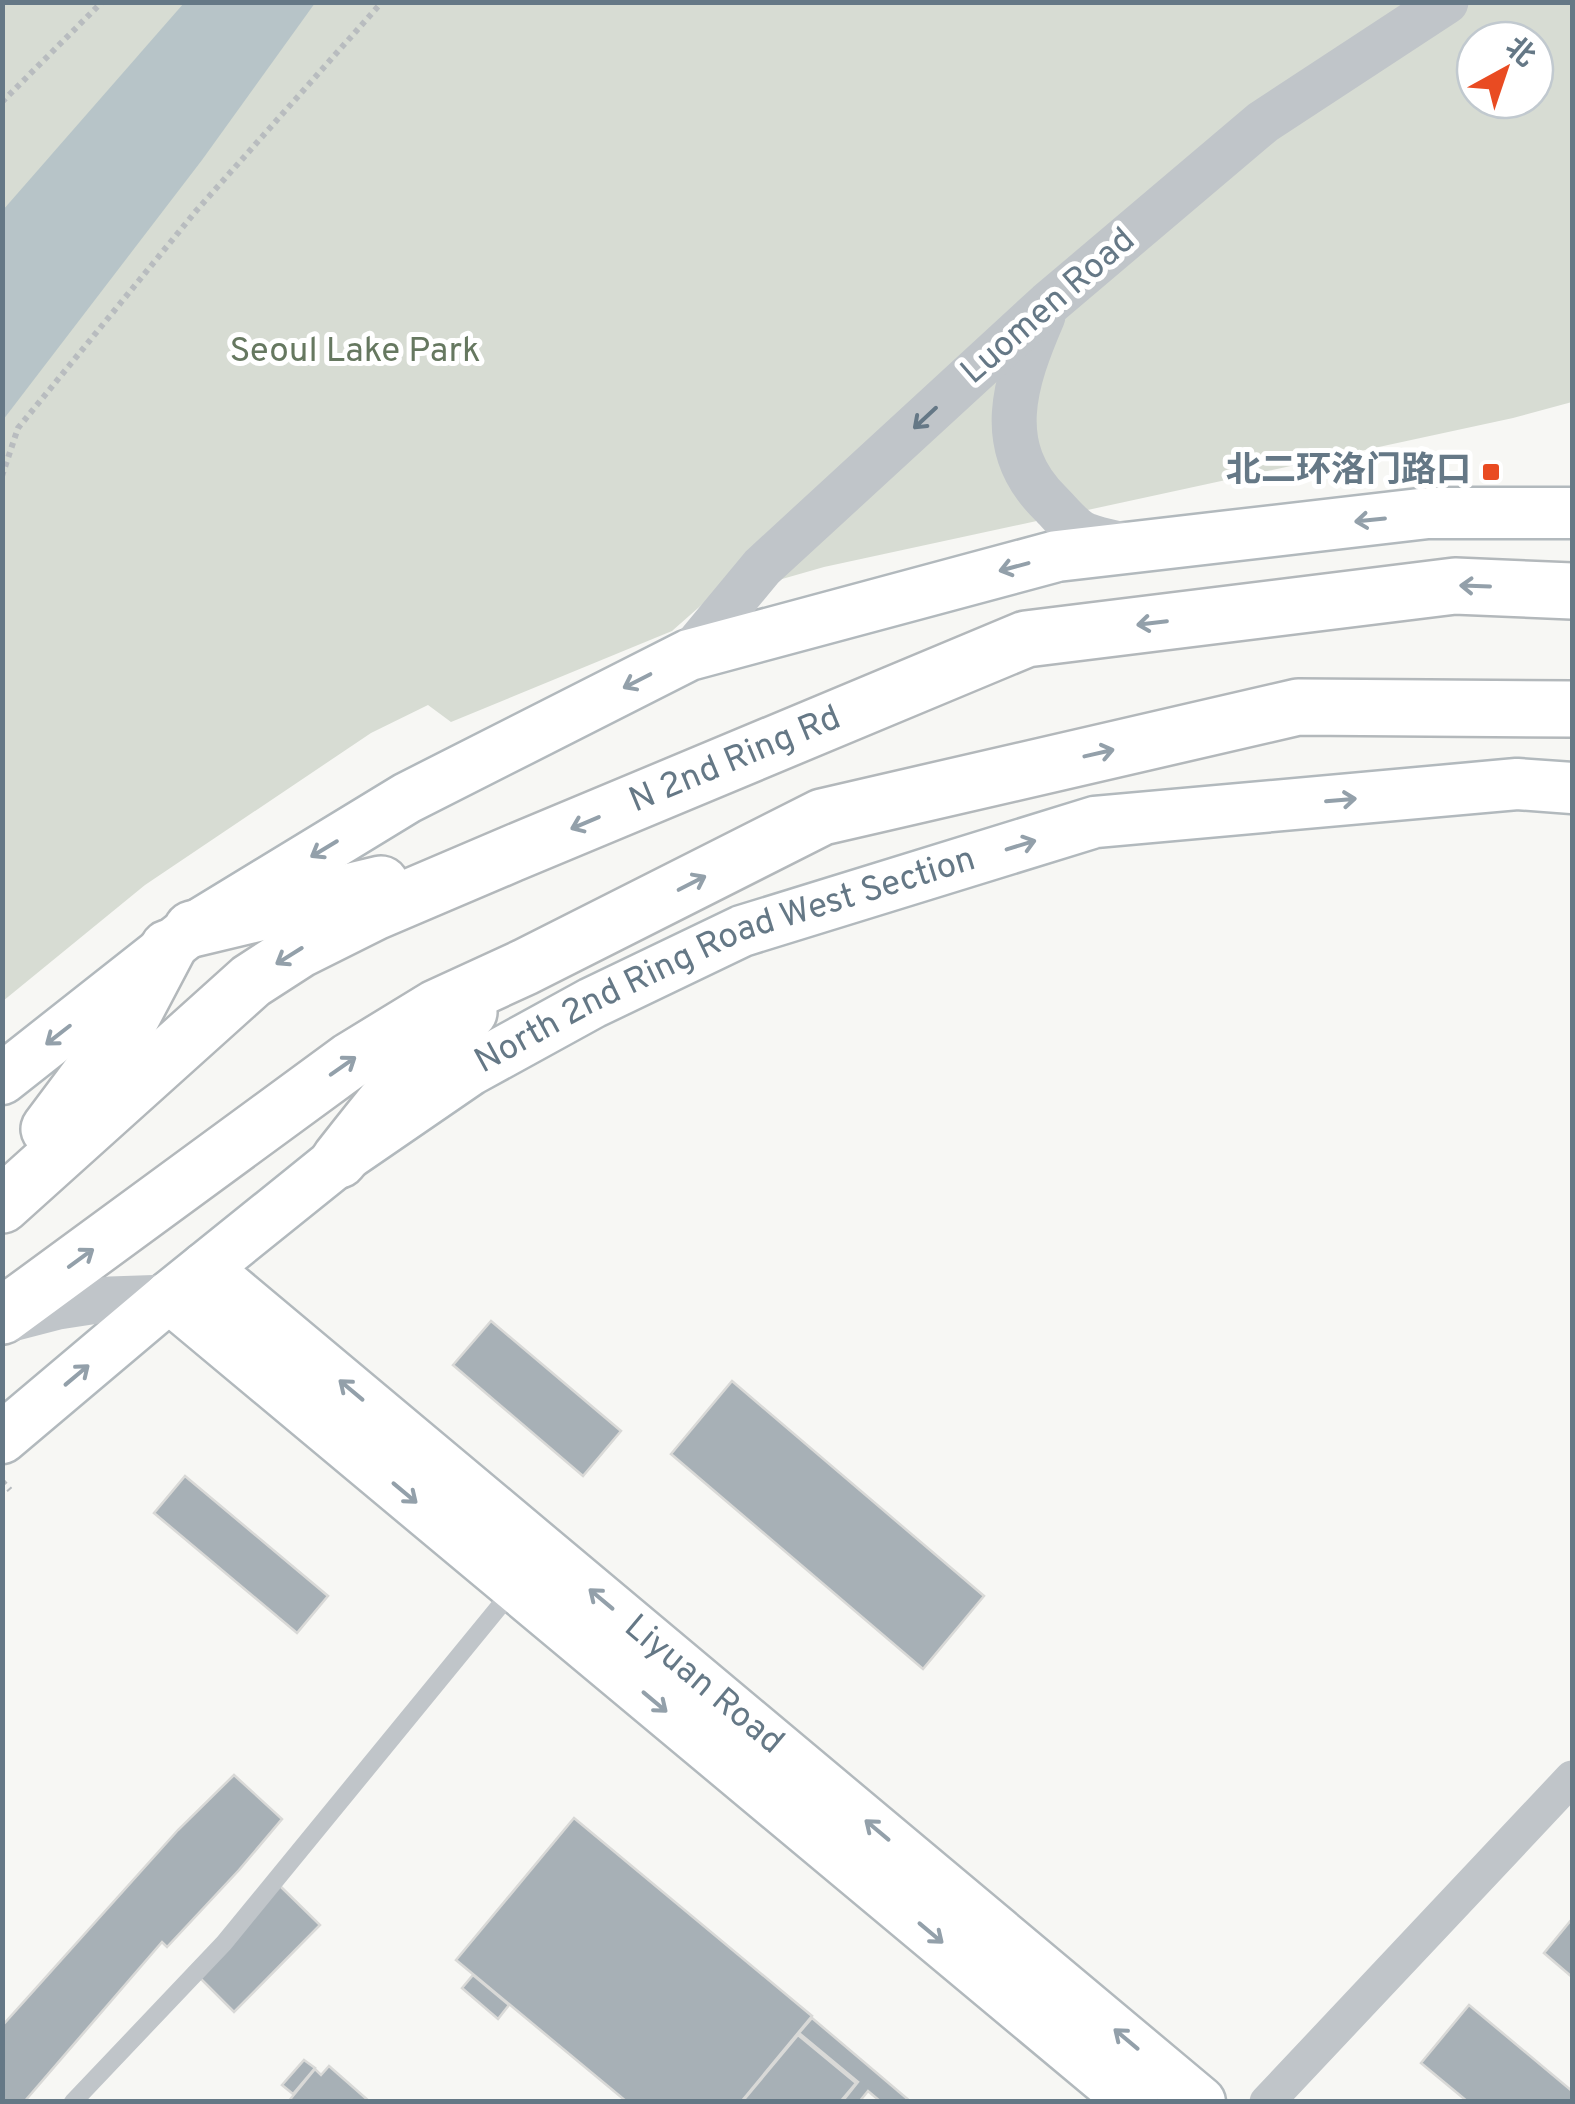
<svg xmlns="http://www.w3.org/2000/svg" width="1575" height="2104" viewBox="0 0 1575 2104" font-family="Overpass,'Noto Sans SC',sans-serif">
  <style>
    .green { fill: #d7dcd3; fill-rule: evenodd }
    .water { fill: #b7c4c8 }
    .building { fill: #a7b0b6; stroke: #d9d9d7; stroke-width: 2.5 }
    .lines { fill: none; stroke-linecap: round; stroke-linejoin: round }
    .secondary-casing { stroke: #b2b9bd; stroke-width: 55 }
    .trunk-casing { stroke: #b3b8bb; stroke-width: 60 }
    .path { stroke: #b8bcbf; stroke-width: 6; stroke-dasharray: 5 5; stroke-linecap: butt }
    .service { stroke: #c0c5c9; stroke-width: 18 }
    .minor { stroke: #c0c5c9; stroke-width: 35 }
    .tertiary { stroke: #c0c5c9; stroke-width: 45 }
    .secondary { stroke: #fff; stroke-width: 50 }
    .trunk { stroke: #fff; stroke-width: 55 }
    .oneway { stroke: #657886 }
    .oneway2 { stroke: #93a0aa }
    .poi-dot { fill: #e94b22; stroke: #fff; stroke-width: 4 }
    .labels { text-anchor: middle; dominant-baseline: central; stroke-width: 10; stroke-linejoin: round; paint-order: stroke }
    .street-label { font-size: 35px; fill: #657886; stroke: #fff }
    .park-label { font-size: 35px; fill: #667860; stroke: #fff }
    .poi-label { font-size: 35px; font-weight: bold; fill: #657886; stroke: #fff; text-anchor: end }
  </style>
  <rect width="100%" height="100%" fill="#f7f7f4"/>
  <path class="green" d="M3,3H1572V402L1513,418L824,567L706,601L672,631L451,722L428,705L371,733L145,885L3,1001ZM1475,40H1535V100H1475Z"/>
  <polygon class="water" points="184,3 315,3 202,160 3,420 3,210"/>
  <g class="building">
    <polygon points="491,1321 621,1431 583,1476 453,1365"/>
    <polygon points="732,1381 984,1596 923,1669 671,1454"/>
    <polygon points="185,1476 328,1596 297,1633 154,1513"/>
    <polygon points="234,1775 282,1819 239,1870 167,1947 162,1942 24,2102 2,2102 2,2026 178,1830"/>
    <polygon points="574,1818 812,2016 741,2102 627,2102 456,1960"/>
    <polygon points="276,1882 320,1925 234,2012 190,1968"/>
    <polygon points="1572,1919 1572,1977 1544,1953"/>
    <polygon points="473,1975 509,2005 498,2019 462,1988"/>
    <polygon points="1469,2005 1572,2091 1572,2102 1468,2102 1421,2063"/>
    <polygon points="812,2018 911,2102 881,2102 868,2091 859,2102 842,2102 858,2082 799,2033"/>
    <polygon points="798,2035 856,2083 840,2102 742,2102"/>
    <polygon points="304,2060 315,2068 293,2094 282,2085"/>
    <polygon points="329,2066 370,2102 288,2102 315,2069 321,2075"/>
  </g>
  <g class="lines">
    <defs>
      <g id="secondary">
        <polyline points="2,1079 192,929 407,798 689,655 1057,556 1428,513 1572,513"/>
        <path id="s1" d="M205,1268L1200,2102"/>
        <polyline points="169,1297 1133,2102"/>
        <path id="s2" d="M2,1438L169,1297L339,1160L470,1070L592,1003L742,931L1095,822L1517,784L1572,788"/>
      </g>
      <g id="trunk">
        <polyline points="192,929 381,884"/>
        <polyline points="49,1129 129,1022 168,948"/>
        <path d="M339,1160C380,1108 420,1056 469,1012"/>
        <path id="s3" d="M2,1205L251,981L299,950L375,912L511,854L1026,639L1455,586L1572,591"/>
        <polyline points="2,1316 351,1060 436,1008 525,967 822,817 1298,707 1572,709"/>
      </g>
    </defs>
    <use href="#secondary" class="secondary-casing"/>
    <use href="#trunk" class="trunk-casing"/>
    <g class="path">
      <polyline points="2,102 102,2"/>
      <polyline points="2,476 18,428 196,211 382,2"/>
      <polyline points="2,1481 10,1490"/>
    </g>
    <polyline class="service" points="73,2102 224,1943 513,1590"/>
    <polyline class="minor" points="1267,2102 1572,1778"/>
    <g class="tertiary">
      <path d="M1043,316C1015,381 992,447 1051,504C1061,514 1073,530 1086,535C1100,541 1117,543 1132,547"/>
      <polyline points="689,655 762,567 1048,304 1263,122 1446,2"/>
      <polyline points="4,1321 58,1307 110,1299 169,1297"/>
    </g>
    <use href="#secondary" class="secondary"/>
    <use href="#trunk" class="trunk"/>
  </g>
  <defs><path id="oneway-shaft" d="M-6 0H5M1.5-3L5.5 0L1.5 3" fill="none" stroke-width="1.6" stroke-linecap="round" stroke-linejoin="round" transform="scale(2.5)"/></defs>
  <use class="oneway" href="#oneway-shaft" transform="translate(925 418) rotate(137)"/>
  <g class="oneway2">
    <use href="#oneway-shaft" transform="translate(1370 520) rotate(174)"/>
    <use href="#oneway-shaft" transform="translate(1014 567) rotate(165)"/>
    <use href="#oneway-shaft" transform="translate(1475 586) rotate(-178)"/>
    <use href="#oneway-shaft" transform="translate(1152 623) rotate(173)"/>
    <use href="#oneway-shaft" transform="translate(637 681) rotate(153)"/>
    <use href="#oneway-shaft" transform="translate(1099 753) rotate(-13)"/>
    <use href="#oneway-shaft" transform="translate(1341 800) rotate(-5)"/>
    <use href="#oneway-shaft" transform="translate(585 823) rotate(157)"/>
    <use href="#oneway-shaft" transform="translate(1021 845) rotate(-17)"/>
    <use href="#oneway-shaft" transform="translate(324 849) rotate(149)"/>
    <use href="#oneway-shaft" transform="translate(692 883) rotate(-27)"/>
    <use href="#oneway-shaft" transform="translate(289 956) rotate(148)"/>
    <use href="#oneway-shaft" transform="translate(58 1035) rotate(142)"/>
    <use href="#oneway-shaft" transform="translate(343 1066) rotate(-35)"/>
    <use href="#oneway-shaft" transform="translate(81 1258) rotate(-36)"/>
    <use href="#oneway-shaft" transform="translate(77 1375) rotate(-40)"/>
    <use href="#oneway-shaft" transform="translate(351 1390) rotate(-140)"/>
    <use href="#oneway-shaft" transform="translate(405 1493) rotate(40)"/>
    <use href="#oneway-shaft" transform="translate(601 1599) rotate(-140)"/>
    <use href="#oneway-shaft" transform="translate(655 1702) rotate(40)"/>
    <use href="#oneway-shaft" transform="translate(877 1830) rotate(-140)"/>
    <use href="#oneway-shaft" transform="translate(931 1933) rotate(40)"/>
    <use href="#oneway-shaft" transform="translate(1126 2039) rotate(-140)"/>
  </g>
  <rect class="poi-dot" x="1481" y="462" width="20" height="20" rx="5"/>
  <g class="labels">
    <g class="street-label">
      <text transform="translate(1049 307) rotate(-41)">Luomen Road</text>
      <text stroke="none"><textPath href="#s3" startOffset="868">N 2nd Ring Rd</textPath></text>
      <text stroke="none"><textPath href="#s2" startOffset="875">North 2nd Ring Road West Section</textPath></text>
      <text stroke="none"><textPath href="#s1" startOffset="650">Liyuan Road</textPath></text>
    </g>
    <g class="park-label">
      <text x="355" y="352">Seoul Lake Park</text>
    </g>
    <g class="poi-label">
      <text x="1471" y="472">北二环洛门路口</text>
    </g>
  </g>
  <rect width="1575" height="2104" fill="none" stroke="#657886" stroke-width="10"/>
  <g transform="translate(1505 70) rotate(40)"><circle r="48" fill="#ffffff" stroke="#c1c9cf" stroke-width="2.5"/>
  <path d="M0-8L18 38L0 25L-18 38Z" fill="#e94b22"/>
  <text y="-15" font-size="28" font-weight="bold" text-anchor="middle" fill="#657886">北</text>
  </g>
</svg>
